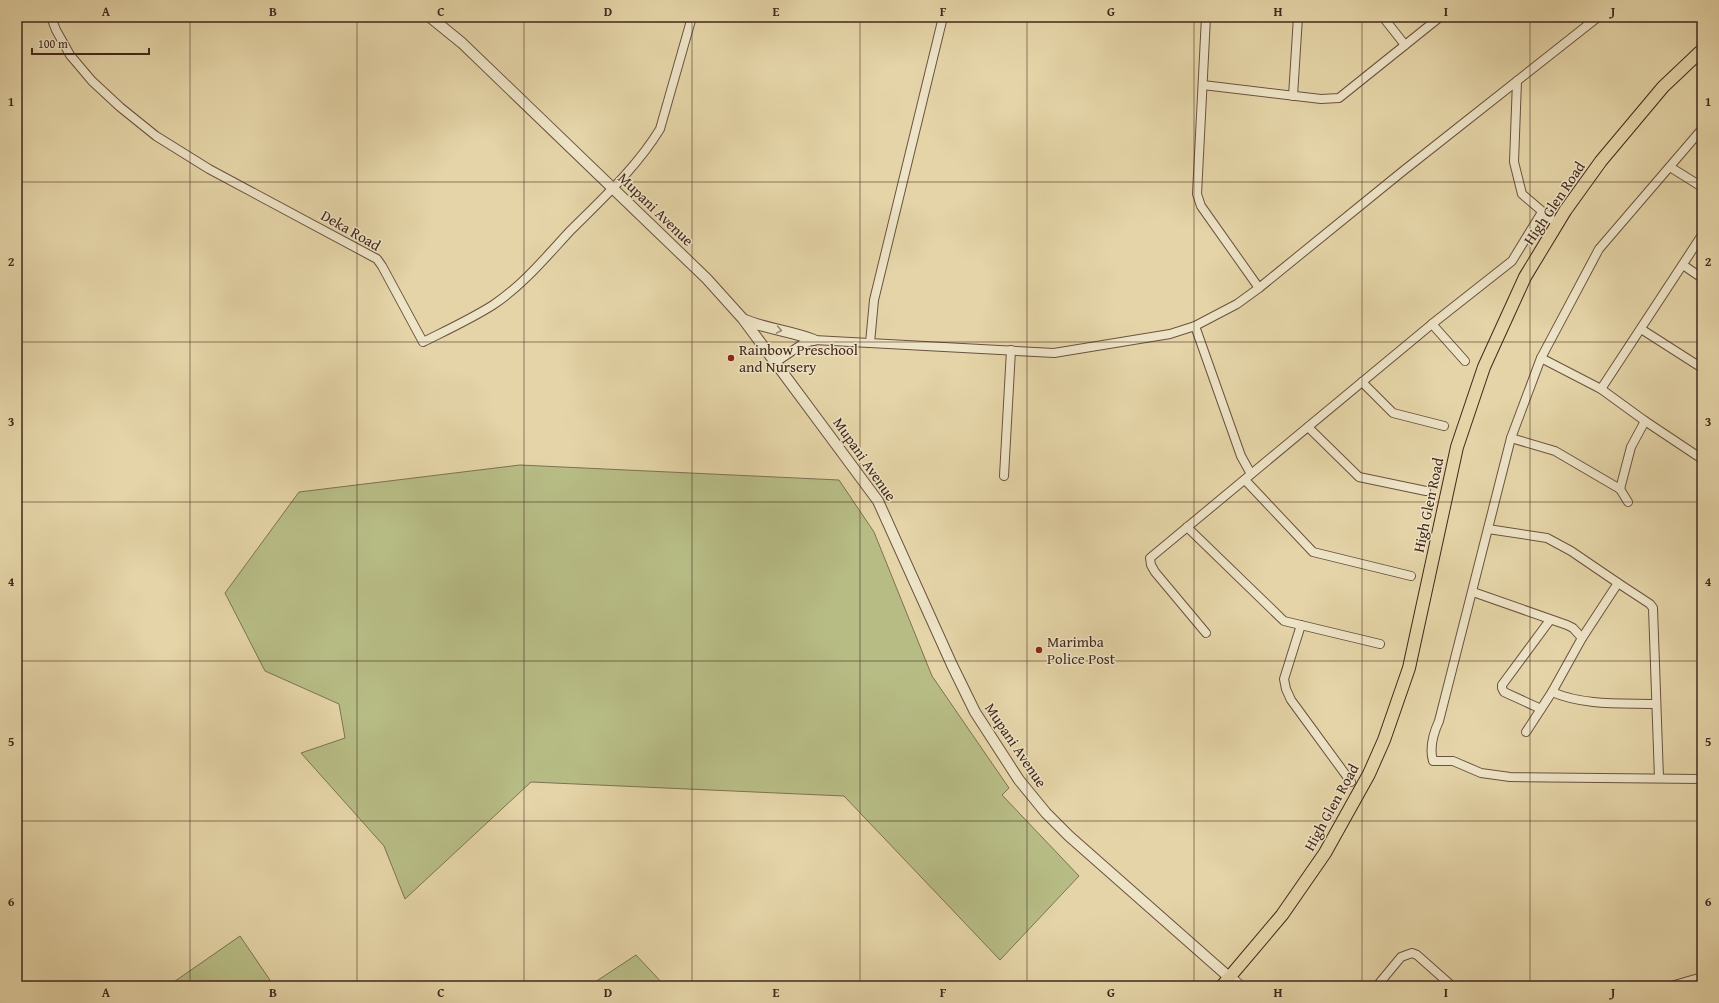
<svg xmlns="http://www.w3.org/2000/svg" width="1719" height="1003" viewBox="0 0 1719 1003" font-family="'Gentium Book Plus',serif">
  <style>
    .green { fill: #b7bc85; stroke: #7d7250 }
    .lines { fill: none; stroke-linecap: round; stroke-linejoin: round }
    .minor-casing { stroke: #6b523f; stroke-width: 10 }
    .tertiary-casing { stroke: #6b523f; stroke-width: 12 }
    .secondary-casing { stroke: #43271c; stroke-width: 12 }
    .primary-casing { stroke: #43271c; stroke-width: 14 }
    .minor { stroke: #ede3c6; stroke-width: 8 }
    .tertiary { stroke: #ede3c6; stroke-width: 10 }
    .secondary { stroke: #ede3c6; stroke-width: 11 }
    .primary { stroke: #e4d4a7; stroke-width: 12 }
    .oneway { stroke: #988571 }
    .grid { fill: none; stroke: #43271c; stroke-width: 1; stroke-opacity: 0.55 }
    .poi-dot { fill: #8f2418; stroke: #ede3c6; stroke-width: 1.5 }
    .labels { text-anchor: middle; dominant-baseline: central; stroke-width: 3; stroke-linejoin: round; paint-order: stroke }
    .street-label { font-size: 15px; fill: #43271c; stroke: #ede3c6 }
    .poi-label { font-size: 15px; fill: #43271c; stroke: #ede3c6; text-anchor: start }
    .neatline { fill: none; stroke: #43271c; stroke-width: 1.5 }
    .grid-label { font-size: 13px; text-anchor: middle; font-weight: bold; fill: #43271c }
  </style>
  <rect width="100%" height="100%" fill="#e4d4a7"/>
  <filter id="stains"><feTurbulence type="fractalNoise" baseFrequency=".005" numOctaves="4"/><feColorMatrix values="0 0 0 0 .2 0 0 0 0 .09 0 0 0 0 .02 0 0 0 .5 -.17"/></filter>
  <radialGradient id="worn" r=".72"><stop offset=".6" stop-color="#630" stop-opacity="0"/><stop offset="1" stop-color="#630" stop-opacity=".3"/></radialGradient>
  <g class="green">
    <polygon points="520,465 839,480 874,532 932,676 1009,788 1002,795 1079,876 1000,960 844,796 531,782 405,899 384,846 301,753 345,738 339,704 265,671 225,593 299,492"/>
    <polygon points="240,936 274,986 168,986"/>
    <polygon points="636,955 665,986 589,986"/>
  </g>
  <g class="lines">
    <defs>
      <g id="minor">
        <path d="M51,17L56,30L70,55L92,81L120,107L156,136L209,169L377,259L382,266L423,342C447,330 471,319 493,305C523,285 546,257 570,231C602,199 637,167 660,129L692,17"/>
        <polyline points="1206,17 1197,194 1201,206 1259,288"/>
        <polyline points="1383,17 1405,45"/>
        <polyline points="1517,81 1514,162 1522,194 1557,224"/>
        <polyline points="1203,85 1321,99 1339,98 1440,17"/>
        <polyline points="1293,96 1298,17"/>
        <path d="M1702,129L1599,249L1541,358L1511,438L1439,721C1433,734 1429,747 1433,761H1453L1481,773L1510,777L1702,779"/>
        <polyline points="1670,167 1702,187"/>
        <polyline points="1683,265 1702,278"/>
        <polyline points="1432,324 1465,361"/>
        <polyline points="1195,326 1241,456 1251,474"/>
        <polyline points="1641,329 1702,368"/>
        <polyline points="870,343 874,300 943,17"/>
        <polyline points="1541,358 1601,389 1645,421 1702,459"/>
        <polyline points="776,362 801,345 814,340 1054,353 1170,334 1195,326 1237,304 1259,288 1403,171 1598,17"/>
        <polyline points="1362,382 1393,413 1444,426"/>
        <polyline points="1601,389 1702,235"/>
        <polyline points="1308,427 1359,477 1426,491"/>
        <polyline points="1511,438 1555,451 1620,489 1628,502"/>
        <polyline points="1004,476 1011,350"/>
        <polyline points="1245,480 1313,552 1411,576"/>
        <polyline points="1620,489 1631,447 1645,421"/>
        <polyline points="1187,527 1284,621 1380,644"/>
        <polyline points="1488,529 1547,538 1571,551 1618,583"/>
        <polyline points="1473,592 1567,625 1573,628 1582,638"/>
        <polyline points="1301,625 1284,679 1286,689 1291,700 1351,782"/>
        <polyline points="1206,633 1155,572 1151,565 1150,558 1432,324 1512,261 1542,212"/>
        <path d="M1552,692C1585,706 1621,703 1656,704"/>
        <polyline points="1541,709 1504,692 1502,688 1502,685 1550,620"/>
        <polyline points="1526,732 1552,692 1582,638 1618,583 1650,604 1653,608 1659,778"/>
        <polyline points="1377,986 1401,957 1412,953 1417,955 1452,986"/>
        <polyline points="1671,986 1702,977"/>
      </g>
      <g id="tertiary">
        <polyline points="430,17 462,43 707,279 743,319 878,501 952,665 975,712 1019,780 1046,813 1069,836 1230,978"/>
        <path d="M745,320C767,329 791,331 814,340"/>
      </g>
      <polyline id="secondary" points="1230,978 1240,986"/>
      <polyline id="primary" points="1222,986 1282,915 1325,853 1369,774 1384,740 1409,668 1457,447 1484,367 1525,277 1565,211 1601,161 1663,87 1702,50"/>
    </defs>
    <use href="#minor" class="minor-casing"/>
    <use href="#tertiary" class="tertiary-casing"/>
    <use href="#secondary" class="secondary-casing"/>
    <use href="#primary" class="primary-casing"/>
    <use href="#minor" class="minor"/>
    <use href="#tertiary" class="tertiary"/>
    <use href="#secondary" class="secondary"/>
    <use href="#primary" class="primary"/>
  </g>
  <defs><path id="oneway-chevron" d="M-2-3.5L2.5 0L-2 3.5" fill="none" stroke-width="1.6" stroke-linecap="round" stroke-linejoin="round"/></defs>
  <use class="oneway" href="#oneway-chevron" transform="translate(779 330) rotate(10)"/>
  <path class="grid" d="M190,17V986M357,17V986M524,17V986M692,17V986M860,17V986M1027,17V986M1194,17V986M1362,17V986M1530,17V986M17,182H1702M17,342H1702M17,502H1702M17,661H1702M17,821H1702"/>
  <g class="poi-dot">
    <circle cx="731" cy="358" r="4"/>
    <circle cx="1039" cy="650" r="4"/>
  </g>
  <g class="labels">
    <g class="street-label">
      <text transform="translate(1554 203) rotate(-56)">High Glen Road</text>
      <text transform="translate(656 209) rotate(44)">Mupani Avenue</text>
      <text transform="translate(351 230) rotate(30)">Deka Road</text>
      <text transform="translate(865 459) rotate(55)">Mupani Avenue</text>
      <text transform="translate(1428 505) rotate(-78)">High Glen Road</text>
      <text transform="translate(1016 745) rotate(56)">Mupani Avenue</text>
      <text transform="translate(1331 807) rotate(-61)">High Glen Road</text>
    </g>
    <g class="poi-label">
      <text x="739" y="349">Rainbow Preschool<tspan x="739" dy="17">and Nursery</tspan></text>
      <text x="1047" y="641">Marimba<tspan x="1047" dy="17">Police Post</tspan></text>
    </g>
  </g>
  <rect width="1719" height="1003" fill="none" stroke="#e4d4a7" stroke-width="44"/>
  <path d="M32 48v6h117v-6" fill="none" stroke="#43271c" stroke-width="2"/>
  <text x="38" y="48" font-size="12" fill="#43271c" stroke="#ede3c6" stroke-width="3" paint-order="stroke">100 m</text>
  <rect x="22" y="22" width="1675" height="959" class="neatline"/>
  <g class="grid-label">
    <text x="106" y="16">A</text>
    <text x="273" y="16">B</text>
    <text x="441" y="16">C</text>
    <text x="608" y="16">D</text>
    <text x="776" y="16">E</text>
    <text x="943" y="16">F</text>
    <text x="1111" y="16">G</text>
    <text x="1278" y="16">H</text>
    <text x="1446" y="16">I</text>
    <text x="1613" y="16">J</text>
    <text x="11" y="106">1</text>
    <text x="1708" y="106">1</text>
    <text x="11" y="266">2</text>
    <text x="1708" y="266">2</text>
    <text x="11" y="426">3</text>
    <text x="1708" y="426">3</text>
    <text x="11" y="586">4</text>
    <text x="1708" y="586">4</text>
    <text x="11" y="746">5</text>
    <text x="1708" y="746">5</text>
    <text x="11" y="906">6</text>
    <text x="1708" y="906">6</text>
    <text x="106" y="997">A</text>
    <text x="273" y="997">B</text>
    <text x="441" y="997">C</text>
    <text x="608" y="997">D</text>
    <text x="776" y="997">E</text>
    <text x="943" y="997">F</text>
    <text x="1111" y="997">G</text>
    <text x="1278" y="997">H</text>
    <text x="1446" y="997">I</text>
    <text x="1613" y="997">J</text>
  </g>
  <rect width="100%" height="100%" filter="url(#stains)"/>
  <rect width="100%" height="100%" fill="url(#worn)"/>
</svg>
